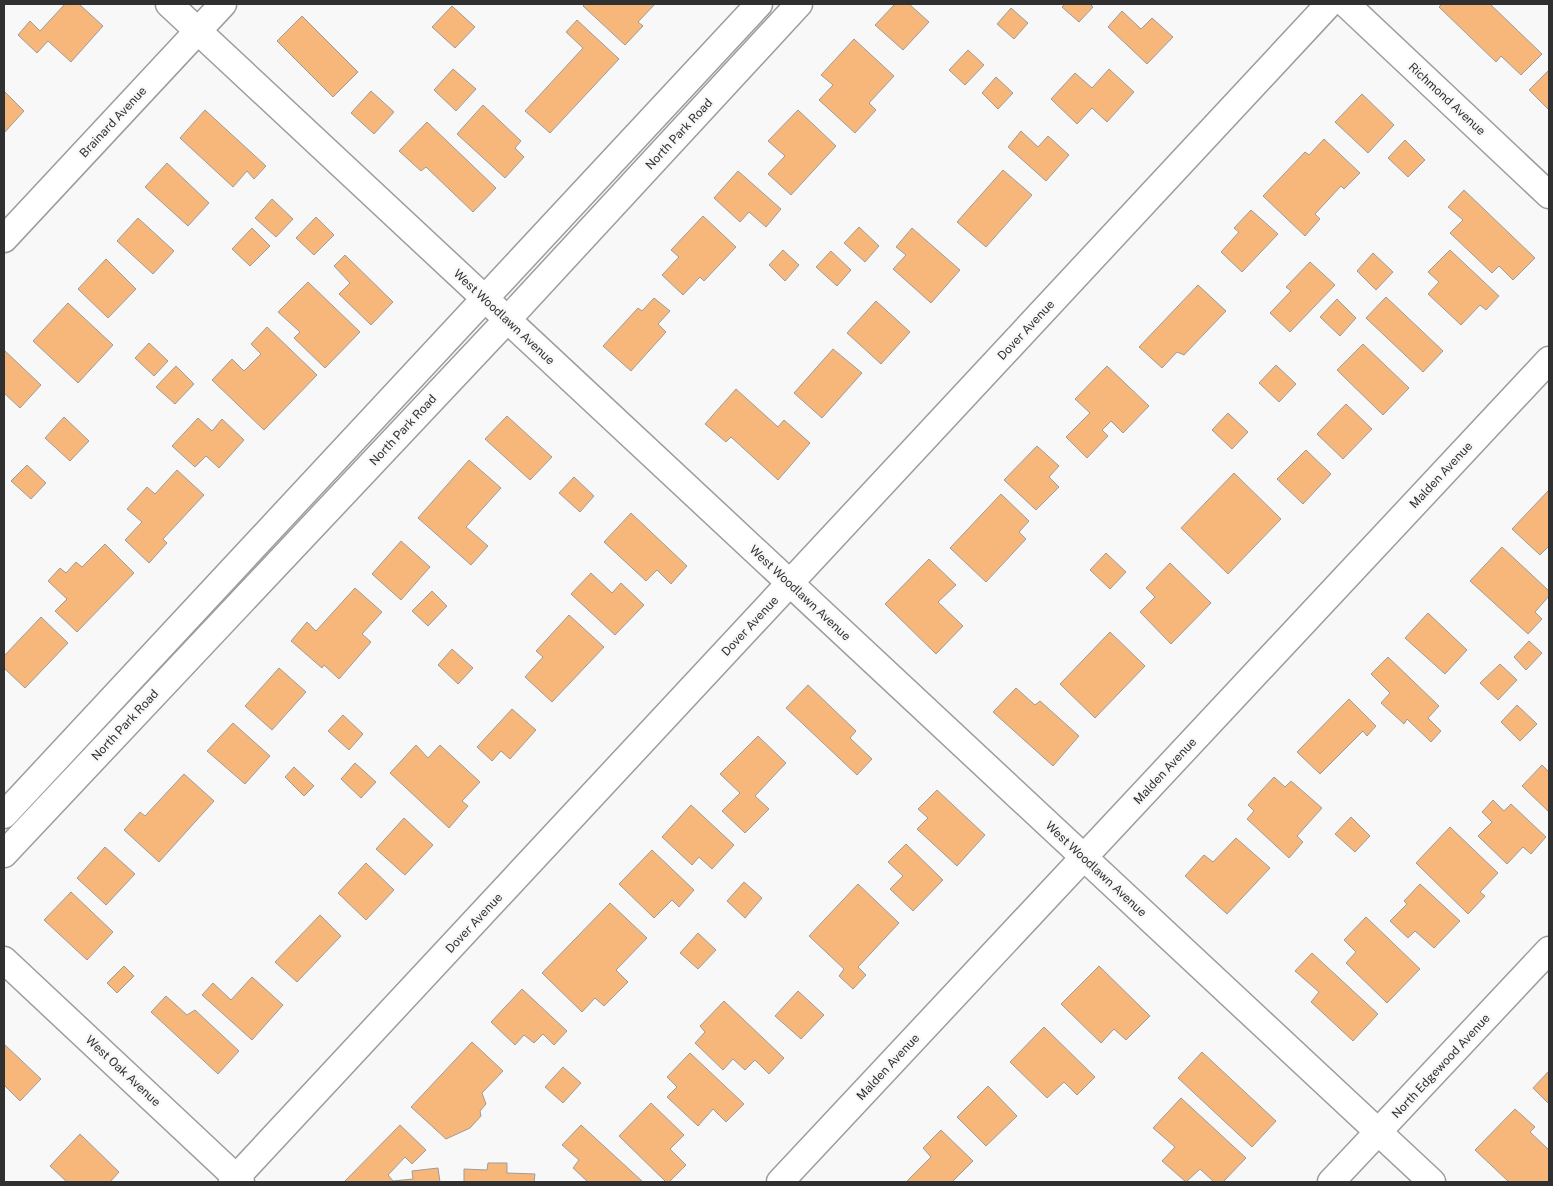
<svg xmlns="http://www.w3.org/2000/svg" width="1553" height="1186" viewBox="0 0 1553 1186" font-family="'Public Sans',sans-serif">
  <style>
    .building { fill: #f8b77a; stroke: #9d9c9a }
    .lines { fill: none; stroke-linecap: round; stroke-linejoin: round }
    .street-casing { stroke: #9d9d9f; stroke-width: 29 }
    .street { stroke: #fff; stroke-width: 26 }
    .labels { text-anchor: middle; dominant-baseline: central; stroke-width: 4.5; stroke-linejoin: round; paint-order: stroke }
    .street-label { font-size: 12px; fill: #303030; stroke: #f8f8f9 }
  </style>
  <rect width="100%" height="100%" fill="#f8f8f9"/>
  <g class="building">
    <polygon points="65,4 79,4 103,26 71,62 48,41 37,53 18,35 30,21 40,31"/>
    <polygon points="585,4 655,4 638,22 643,26 625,45 583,6"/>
    <polygon points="895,4 909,4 929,22 903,50 875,25"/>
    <polygon points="1065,4 1090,4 1093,7 1079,22 1062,7"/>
    <polygon points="1442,4 1490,4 1542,54 1521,75 1501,56 1496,62 1439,7"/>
    <polygon points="452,6 475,27 455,48 432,27"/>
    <polygon points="1011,8 1028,23 1014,39 997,24"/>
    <polygon points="1122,11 1141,29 1152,18 1173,37 1147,64 1108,27"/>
    <polygon points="302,16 358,72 333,97 277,41"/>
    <polygon points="577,20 619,59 550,133 525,111 583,48 566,32"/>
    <polygon points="854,39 894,76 869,103 876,110 855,133 819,100 833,85 821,75"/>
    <polygon points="968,50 984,65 965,85 949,70"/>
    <polygon points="453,69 476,89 456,111 434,90"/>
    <polygon points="1109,69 1134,92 1107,122 1092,108 1077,124 1051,99 1075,73 1092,88"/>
    <polygon points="1549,70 1549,110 1529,90"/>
    <polygon points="996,77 1013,93 998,109 982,93"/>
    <polygon points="4,91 24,111 4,133"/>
    <polygon points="371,91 394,112 374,134 351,113"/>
    <polygon points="1362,94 1394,125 1368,153 1335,122"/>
    <polygon points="483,105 521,141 515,148 524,157 505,178 457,134"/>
    <polygon points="205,110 266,166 254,179 247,171 233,187 180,138"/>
    <polygon points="798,110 836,146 791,195 768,174 785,156 768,141"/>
    <polygon points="427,122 496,188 473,212 426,167 421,171 399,151"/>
    <polygon points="1021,131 1038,147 1048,136 1069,155 1046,181 1008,147"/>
    <polygon points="1324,139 1360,173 1344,189 1341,186 1315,214 1320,219 1305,236 1263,196 1305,152 1309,155"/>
    <polygon points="1405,140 1425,160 1408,177 1388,158"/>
    <polygon points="167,163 209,203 188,226 145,187"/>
    <polygon points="1003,170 1032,195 986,247 957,222"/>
    <polygon points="738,171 781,209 766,227 749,212 740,222 714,198"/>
    <polygon points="1464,190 1535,258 1513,280 1499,266 1492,273 1450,233 1463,220 1448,207"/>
    <polygon points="272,199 293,219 276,237 255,218"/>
    <polygon points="1251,210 1278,234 1242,272 1221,252 1239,232 1234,228"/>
    <polygon points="703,216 736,247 704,281 700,277 683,295 662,275 679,257 671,250"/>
    <polygon points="316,217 334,235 314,255 296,238"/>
    <polygon points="138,218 174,251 153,274 117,241"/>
    <polygon points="859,227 879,246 865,262 844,243"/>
    <polygon points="252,228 270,246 250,266 232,249"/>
    <polygon points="912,228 960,270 931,303 893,269 906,255 896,247"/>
    <polygon points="783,250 799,265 785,281 769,265"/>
    <polygon points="1450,250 1499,296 1486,310 1480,305 1461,325 1428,294 1439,282 1428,272"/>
    <polygon points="831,251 851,270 837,286 816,267"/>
    <polygon points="1373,253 1393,272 1376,290 1357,271"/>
    <polygon points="345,255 393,302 371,325 339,294 350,283 334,266"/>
    <polygon points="106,259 136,289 108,318 78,289"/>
    <polygon points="1310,262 1335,285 1290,332 1270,313 1291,291 1286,287"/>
    <polygon points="308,282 360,332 325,368 294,338 300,332 278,312"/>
    <polygon points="1198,285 1226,311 1184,355 1177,352 1162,368 1139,347"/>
    <polygon points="1386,297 1443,351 1423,372 1366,318"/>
    <polygon points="654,298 670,311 658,324 666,332 631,371 603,346 638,308 642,311"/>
    <polygon points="1337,299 1356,318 1340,336 1320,317"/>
    <polygon points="876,301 910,332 881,364 847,333"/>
    <polygon points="68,303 113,345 78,383 33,341"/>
    <polygon points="267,327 317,375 264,430 212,380 232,359 244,371 261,354 251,344"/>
    <polygon points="149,343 168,361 154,376 135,358"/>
    <polygon points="1363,344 1409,388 1383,415 1337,370"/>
    <polygon points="833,349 862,373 822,418 794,393"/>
    <polygon points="4,350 41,385 20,408 4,393"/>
    <polygon points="1276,365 1296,384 1279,402 1259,383"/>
    <polygon points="176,366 194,384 175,404 156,387"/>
    <polygon points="1107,366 1149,406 1123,433 1111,421 1102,430 1108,436 1087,458 1066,437 1090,413 1075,399"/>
    <polygon points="736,389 778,427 784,420 810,443 778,480 731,437 726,442 705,424"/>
    <polygon points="1346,404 1372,429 1343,459 1317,434"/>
    <polygon points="1228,413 1248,432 1232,449 1212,430"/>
    <polygon points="507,416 552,457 530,480 485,439"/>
    <polygon points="64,417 89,441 70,461 45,438"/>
    <polygon points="198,418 212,431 222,419 244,440 219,468 206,456 195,467 172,446"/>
    <polygon points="1037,446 1059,466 1049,477 1059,487 1036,510 1004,480"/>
    <polygon points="1306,450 1331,474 1303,504 1277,479"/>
    <polygon points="469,460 501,488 466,527 488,546 471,565 418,518"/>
    <polygon points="27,465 46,483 31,499 11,481"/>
    <polygon points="177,470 204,495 163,539 167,543 149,563 125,540 142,522 127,509 147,487 155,494"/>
    <polygon points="1234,473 1281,519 1228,574 1181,528"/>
    <polygon points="574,477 594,496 580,512 559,493"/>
    <polygon points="1549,490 1549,546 1540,555 1512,529"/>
    <polygon points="1001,494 1029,521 1019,532 1026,539 986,582 950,548"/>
    <polygon points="631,513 687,566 671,584 657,570 646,581 604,542"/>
    <polygon points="401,541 430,567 401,600 372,574"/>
    <polygon points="105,544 134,573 77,632 55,611 67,599 48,581 60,568 66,573 76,562 82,567"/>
    <polygon points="1502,547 1549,591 1549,596 1535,612 1542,619 1528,634 1470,581"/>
    <polygon points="1106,553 1126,572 1110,589 1090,570"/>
    <polygon points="929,559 956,585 938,602 963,626 936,654 885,604"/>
    <polygon points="1170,563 1211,603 1171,644 1140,612 1155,597 1146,588"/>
    <polygon points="591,573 612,593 621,583 644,605 615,635 571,594"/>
    <polygon points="355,588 382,612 362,634 371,642 339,679 324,665 322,668 291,641 307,622 316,631"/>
    <polygon points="432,591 447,606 428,626 412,611"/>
    <polygon points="1428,613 1467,650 1445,674 1405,638"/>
    <polygon points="569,615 604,647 552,702 525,677 543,657 536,651"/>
    <polygon points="41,617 68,643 25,688 4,668 4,656"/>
    <polygon points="1110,632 1145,666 1095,718 1060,684"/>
    <polygon points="1529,641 1542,653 1526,670 1514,657"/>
    <polygon points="452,649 473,668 458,684 438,665"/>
    <polygon points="1388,657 1439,706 1428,718 1441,731 1431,742 1407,719 1404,724 1381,703 1390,693 1371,674"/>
    <polygon points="1500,664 1517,680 1498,700 1480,683"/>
    <polygon points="279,668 306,692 272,730 245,706"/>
    <polygon points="808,685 856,731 850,738 872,759 857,775 786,708"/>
    <polygon points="1016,688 1035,705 1040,701 1079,736 1053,766 993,712"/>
    <polygon points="1349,699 1376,726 1367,736 1363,731 1320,774 1297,752"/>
    <polygon points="1517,705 1537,724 1520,741 1501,722"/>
    <polygon points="512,709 536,730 510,759 501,751 492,761 477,747"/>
    <polygon points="343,715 363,734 349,750 328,731"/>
    <polygon points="233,723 270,756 245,784 207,751"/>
    <polygon points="758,736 786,763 755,796 769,809 745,833 722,811 740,793 720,774"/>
    <polygon points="416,745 428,758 440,745 480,782 462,801 468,806 449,828 390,773"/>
    <polygon points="355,763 376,782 361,798 341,779"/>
    <polygon points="1542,765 1549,772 1549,812 1522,786"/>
    <polygon points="294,767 314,786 304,796 285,777"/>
    <polygon points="184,774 214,801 159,862 124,830 140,812 145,816"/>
    <polygon points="1274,777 1285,787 1291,781 1322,808 1297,836 1303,842 1289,858 1247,819 1254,811 1248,805"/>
    <polygon points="937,790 985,835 957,866 917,829 928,818 918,809"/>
    <polygon points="1493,800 1504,811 1511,804 1546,837 1531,854 1523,847 1507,864 1478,836 1492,822 1482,812"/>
    <polygon points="691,805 734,845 712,869 699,857 692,865 662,837"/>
    <polygon points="1351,817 1370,836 1355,852 1335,834"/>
    <polygon points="404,818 433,845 405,875 376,849"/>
    <polygon points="1450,827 1498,873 1480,892 1485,896 1468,914 1416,863"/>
    <polygon points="1236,838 1270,868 1227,914 1185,876 1204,855 1213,862"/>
    <polygon points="906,844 943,880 913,911 890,889 903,876 888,862"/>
    <polygon points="105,847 135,874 106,905 77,878"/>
    <polygon points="652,850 694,890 679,907 672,900 654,918 619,884"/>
    <polygon points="366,863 394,890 366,920 338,893"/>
    <polygon points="744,882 762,898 745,918 727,901"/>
    <polygon points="858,884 899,923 858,967 866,975 853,989 839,976 844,969 809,936"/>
    <polygon points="1420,884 1460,921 1434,948 1415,931 1408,938 1390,921 1407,904 1404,901"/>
    <polygon points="71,892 113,932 87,960 44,920"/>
    <polygon points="610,903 647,938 616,970 628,982 604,1006 595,998 582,1012 542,973"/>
    <polygon points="320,915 341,936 297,982 275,962"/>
    <polygon points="1366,917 1420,969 1387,1003 1346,963 1356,952 1344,940"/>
    <polygon points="698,933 716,950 698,969 680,953"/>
    <polygon points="1312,953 1378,1014 1353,1041 1311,1002 1319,992 1295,971"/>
    <polygon points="124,966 134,976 117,993 107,983"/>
    <polygon points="1099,966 1150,1016 1126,1040 1114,1029 1101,1043 1061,1004"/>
    <polygon points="252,977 283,1005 252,1040 202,995 213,983 231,1000"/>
    <polygon points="522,989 567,1031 554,1045 543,1034 534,1043 524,1035 515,1045 491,1022"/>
    <polygon points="798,991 824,1015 801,1039 775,1016"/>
    <polygon points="166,996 187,1015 195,1010 239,1051 218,1074 151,1012"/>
    <polygon points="724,1001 784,1058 769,1074 755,1060 745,1070 733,1059 723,1070 695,1043 705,1032 700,1026"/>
    <polygon points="1044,1027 1095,1077 1077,1095 1064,1082 1047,1098 1010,1062"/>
    <polygon points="472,1042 503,1071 482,1093 486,1104 480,1111 481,1116 470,1128 446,1139 411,1107"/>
    <polygon points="4,1044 41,1079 20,1101 4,1085"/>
    <polygon points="1202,1052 1276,1121 1252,1147 1178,1078"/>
    <polygon points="690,1053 744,1104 726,1122 713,1109 698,1126 667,1097 677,1087 667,1077"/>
    <polygon points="563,1067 581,1083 563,1103 545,1087"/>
    <polygon points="1549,1071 1549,1104 1533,1088"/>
    <polygon points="988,1086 1017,1116 986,1146 957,1117"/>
    <polygon points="1181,1098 1246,1158 1223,1182 1214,1182 1200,1169 1186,1182 1162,1161 1175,1147 1153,1128"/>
    <polygon points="651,1103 684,1135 670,1149 686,1165 669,1182 666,1182 619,1136"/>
    <polygon points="1515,1109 1535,1127 1530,1132 1549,1150 1549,1182 1509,1182 1475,1150"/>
    <polygon points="400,1125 426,1150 412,1164 405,1157 388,1175 393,1181 413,1179 412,1171 438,1168 440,1182 344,1182"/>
    <polygon points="581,1125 643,1182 588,1182 573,1168 579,1160 562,1145"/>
    <polygon points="941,1130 973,1161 952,1182 906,1182 931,1157 923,1148"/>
    <polygon points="80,1134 119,1172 110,1182 67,1182 50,1166"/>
    <polygon points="488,1163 507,1163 507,1173 535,1174 534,1182 464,1182 464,1169 487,1170"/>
  </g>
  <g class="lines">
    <defs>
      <g id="street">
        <polyline points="169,4 1432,1182"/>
        <polyline points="1346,4 1549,195"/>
        <polyline points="4,239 223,4"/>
        <polyline points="4,815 759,4"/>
        <polyline points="4,854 507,320 799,4"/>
        <polyline points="4,960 241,1182"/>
        <polyline points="232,1182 1329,4"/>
        <polyline points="780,1182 1549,360"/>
        <polyline points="1331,1182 1549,950"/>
      </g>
    </defs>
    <use href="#street" class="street-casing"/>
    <use href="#street" class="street"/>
  </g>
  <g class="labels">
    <g class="street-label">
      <text transform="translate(1447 99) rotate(43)">Richmond Avenue</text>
      <text transform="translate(113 122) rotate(-47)">Brainard Avenue</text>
      <text transform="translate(679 134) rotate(-47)">North Park Road</text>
      <text transform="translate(504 317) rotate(43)">West Woodlawn Avenue</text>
      <text transform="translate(1026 330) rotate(-47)">Dover Avenue</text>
      <text transform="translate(403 430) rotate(-47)">North Park Road</text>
      <text transform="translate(1441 475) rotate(-47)">Malden Avenue</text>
      <text transform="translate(800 593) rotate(43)">West Woodlawn Avenue</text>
      <text transform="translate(750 626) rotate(-47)">Dover Avenue</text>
      <text transform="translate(125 725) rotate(-47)">North Park Road</text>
      <text transform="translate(1165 771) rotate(-47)">Malden Avenue</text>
      <text transform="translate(1096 869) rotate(43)">West Woodlawn Avenue</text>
      <text transform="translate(474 923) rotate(-47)">Dover Avenue</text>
      <text transform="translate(1441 1066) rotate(-47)">North Edgewood Avenue</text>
      <text transform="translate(888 1067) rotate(-47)">Malden Avenue</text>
      <text transform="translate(123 1071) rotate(43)">West Oak Avenue</text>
    </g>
  </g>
  <rect width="1553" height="1186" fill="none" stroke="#303030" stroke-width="10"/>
</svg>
